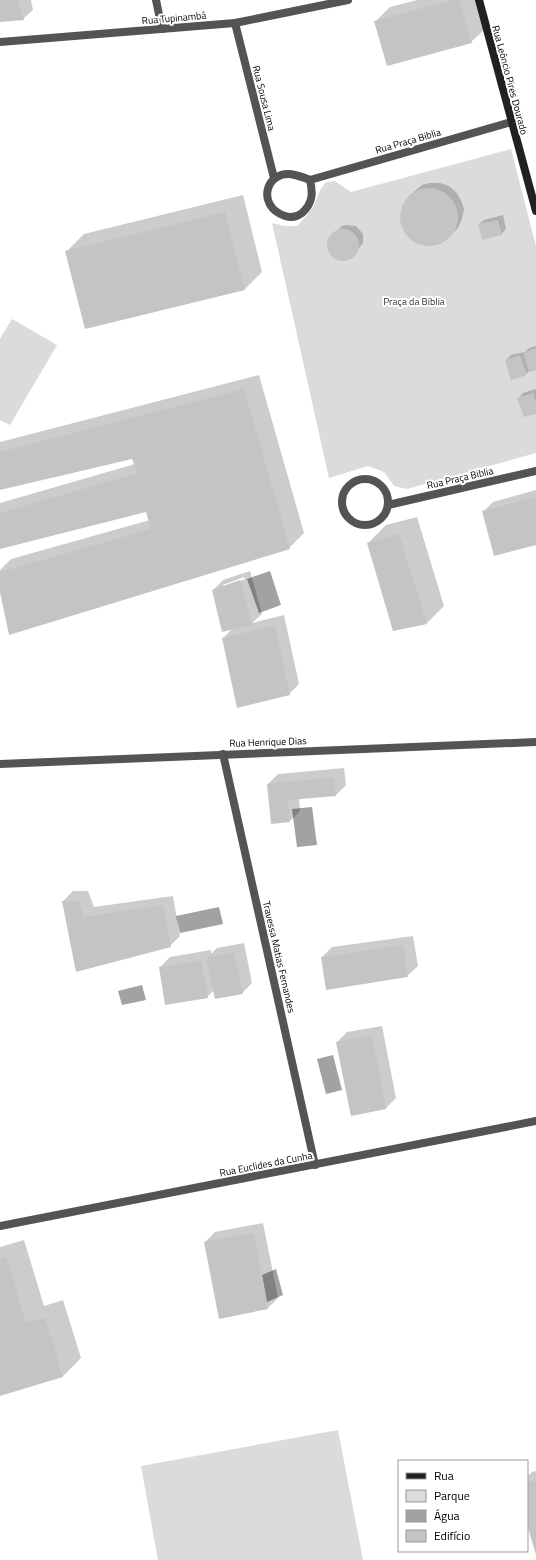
<svg xmlns="http://www.w3.org/2000/svg" width="536" height="1560" viewBox="0 0 536 1560" font-family="'Titillium Web',sans-serif">
  <style>
    .green { fill: #dbdbdb }
    .water { fill: #a2a2a2 }
    .shadow { fill: #0003; fill-rule: evenodd }
    .building { fill: #c4c4c4 }
    .lines { fill: none; stroke-linecap: round; stroke-linejoin: round }
    .minor { stroke: #545454; stroke-width: 8 }
    .tertiary { stroke: #545454; stroke-width: 8 }
    .secondary { stroke: #212121; stroke-width: 8 }
    .labels { text-anchor: middle; dominant-baseline: central; stroke-width: 4; stroke-linejoin: round; paint-order: stroke }
    .street-label { font-size: 10px; fill: #000; stroke: #fff }
    .park-label { font-size: 10px; fill: #323232; stroke: #fff }
  </style>
  <rect width="100%" height="100%" fill="#fff"/>
  <g class="green">
    <path d="M511,149L536,246V453L407,489L394,486L384,472L368,466L329,478L272,223L285,226H297C304,219 309,213 314,205C319,195 318,191 326,182L335,181L351,192Z"/>
    <polygon points="12,319 57,345 10,425 0,420 0,339"/>
    <polygon points="338,1430 363,1560 158,1560 141,1466"/>
  </g>
  <g class="water">
    <polygon points="270,571 281,605 259,613 247,579"/>
    <polygon points="312,807 317,845 297,847 292,809"/>
    <polygon points="219,907 223,924 180,933 176,916"/>
    <polygon points="142,985 146,1000 122,1005 118,991"/>
    <polygon points="333,1055 342,1090 326,1094 317,1059"/>
    <polygon points="276,1269 283,1295 267,1302 262,1275"/>
  </g>
  <g class="shadow">
    <polygon points="0,0 31,0 33,10 23,19 0,21"/>
    <polygon points="417,0 478,0 486,28 471,42 375,22 390,7"/>
    <polygon points="430,183 440,183 449,186 456,192 461,200 464,209 462,219 458,228 446,240 437,244 428,245 418,243 410,238 404,231 401,222 401,213 404,204 409,196 422,185"/>
    <polygon points="243,195 262,272 244,290 66,252 84,234"/>
    <polygon points="503,215 506,229 501,234 479,224 484,220"/>
    <polygon points="346,225 356,226 363,234 363,243 352,257 348,259 338,259 334,257 329,248 330,239 342,226"/>
    <polygon points="536,346 536,369 529,371 526,374 506,360 511,355 525,352 529,348"/>
    <polygon points="259,375 304,533 289,548 0,587 0,570 11,559 150,520 147,511 0,548 0,503 135,464 133,457 0,489 0,442"/>
    <polygon points="536,389 536,413 519,398 523,393"/>
    <polygon points="536,490 536,544 483,512 493,502"/>
    <polygon points="417,517 444,606 427,623 368,543 386,525"/>
    <path d="M250,571L262,614L252,623L284,615L299,684L289,694L223,638L233,628L213,590L223,580ZM244,577L245,579L223,587V585Z"/>
    <polygon points="344,768 346,785 336,795 299,798 300,811 290,821 268,784 278,774"/>
    <polygon points="73,891 88,891 94,907 173,896 180,936 170,946 77,971 63,901"/>
    <polygon points="413,936 418,966 407,976 322,957 332,947"/>
    <polygon points="244,943 252,983 242,993 214,990 207,997 160,967 170,957 211,950 211,954 217,948"/>
    <polygon points="382,1026 396,1098 386,1108 351,1115 337,1042 347,1032"/>
    <polygon points="263,1223 278,1298 268,1308 205,1242 215,1232"/>
    <polygon points="24,1240 44,1306 63,1300 81,1358 63,1376 0,1395 0,1247"/>
    <polygon points="536,1471 536,1553 527,1521 527,1477 532,1472"/>
  </g>
  <g class="building">
    <polygon points="0,0 18,0 24,20 0,22"/>
    <polygon points="453,0 459,0 472,43 387,66 374,21"/>
    <circle cx="429" cy="217" r="29"/>
    <polygon points="225,212 245,290 85,329 65,251"/>
    <polygon points="498,220 502,235 482,240 478,224"/>
    <circle cx="343" cy="245" r="16"/>
    <polygon points="536,348 536,370 529,372 523,353"/>
    <polygon points="520,355 527,375 511,380 505,360"/>
    <polygon points="244,389 290,549 9,635 0,592 0,572 151,529 146,512 0,549 0,513 138,473 132,459 0,490 0,452"/>
    <polygon points="533,393 536,402 536,414 524,417 517,398"/>
    <polygon points="536,497 536,545 494,556 482,511"/>
    <polygon points="399,534 427,624 393,631 367,543"/>
    <polygon points="240,580 252,625 222,632 212,590"/>
    <polygon points="275,625 290,695 237,708 222,638"/>
    <polygon points="334,777 336,796 288,800 290,822 271,824 267,784"/>
    <polygon points="62,901 78,901 84,917 163,905 171,947 76,972"/>
    <polygon points="403,945 408,977 326,990 321,957"/>
    <polygon points="234,952 243,994 215,999 206,958"/>
    <polygon points="201,960 208,998 165,1005 159,967"/>
    <polygon points="372,1035 386,1109 351,1116 336,1042"/>
    <polygon points="254,1233 268,1309 219,1319 204,1242"/>
    <polygon points="6,1257 26,1323 45,1318 63,1377 0,1396 0,1258"/>
    <polygon points="536,1481 536,1555 527,1524 527,1483"/>
  </g>
  <g class="lines">
    <g class="minor">
      <polyline points="156,0 162,29"/>
      <polyline points="235,23 274,178"/>
      <polyline points="0,42 235,23 348,0"/>
      <path d="M310,180C313,193 313,203 302,213C297,217 291,218 285,216C255,206 266,168 295,175C300,176 305,178 310,180L511,122"/>
      <circle cx="365" cy="502" r="23"/>
      <polyline points="388,505 536,471"/>
      <polyline points="223,754 315,1165"/>
      <polyline points="0,1226 536,1121"/>
    </g>
    <polyline class="tertiary" points="0,764 536,742"/>
    <polyline class="secondary" points="479,0 536,211"/>
  </g>
  <g class="labels">
    <g class="street-label">
      <text transform="translate(174 18) rotate(-5)">Rua Tupinambá</text>
      <text transform="translate(510 80) rotate(75)">Rua Leôncio Pires Dourado</text>
      <text transform="translate(264 98) rotate(76)">Rua Sousa Lima</text>
      <text transform="translate(408 141) rotate(-16)">Rua Praça Biblia</text>
      <text transform="translate(460 478) rotate(-13)">Rua Praça Biblia</text>
      <text transform="translate(268 742) rotate(-2)">Rua Henrique Dias</text>
      <text transform="translate(279 957) rotate(77)">Travessa Matias Fernandes</text>
      <text transform="translate(266 1164) rotate(-11)">Rua Euclides da Cunha</text>
    </g>
    <g class="park-label">
      <text x="414" y="301">Praça da Bíblia</text>
    </g>
  </g>
  <rect x="398" y="1460" width="130" height="92" fill="#ffffff" stroke="#999999"/>
  <rect x="406" y="1473" width="20" height="6" fill="#212121" stroke="#999999"/>
  <text x="434" y="1480" font-size="12" fill="#000000">Rua</text>
  <rect x="406" y="1490" width="20" height="12" fill="#dbdbdb" stroke="#999999"/>
  <text x="434" y="1500" font-size="12" fill="#000000">Parque</text>
  <rect x="406" y="1510" width="20" height="12" fill="#a2a2a2" stroke="#999999"/>
  <text x="434" y="1520" font-size="12" fill="#000000">Água</text>
  <rect x="406" y="1530" width="20" height="12" fill="#c4c4c4" stroke="#999999"/>
  <text x="434" y="1540" font-size="12" fill="#000000">Edifício</text>
</svg>
